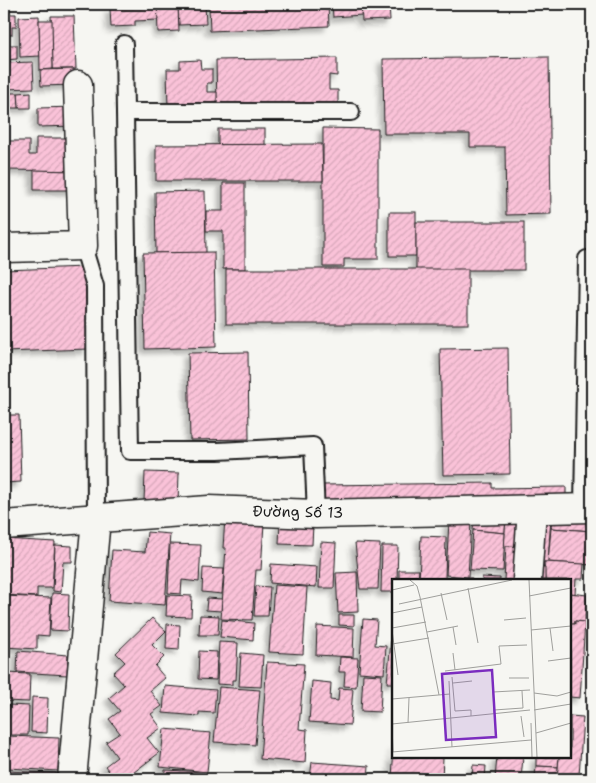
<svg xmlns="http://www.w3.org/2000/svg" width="596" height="783" viewBox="0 0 596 783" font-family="'Shantell Sans',sans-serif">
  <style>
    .building { fill: url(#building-hatch); stroke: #1c1c1c; filter: url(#shadow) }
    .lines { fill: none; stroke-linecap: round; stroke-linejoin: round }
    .service-casing { stroke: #1c1c1c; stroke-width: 20 }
    .minor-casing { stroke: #1c1c1c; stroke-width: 31 }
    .service { stroke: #f6f6f2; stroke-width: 16 }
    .minor { stroke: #f6f6f2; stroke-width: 28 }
    .labels { text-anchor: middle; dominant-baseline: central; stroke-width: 4.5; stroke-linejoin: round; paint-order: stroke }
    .street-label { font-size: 15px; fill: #1c1c1c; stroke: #f6f6f2 }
    .inset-road { fill: none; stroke: #9f9f9c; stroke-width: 1 }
    .view { fill: #7b2cbf; fill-opacity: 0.15; stroke: #7b2cbf; stroke-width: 2.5 }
    .inset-edge { fill: none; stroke: #1c1c1c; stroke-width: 2.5 }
  </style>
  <defs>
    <pattern id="building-hatch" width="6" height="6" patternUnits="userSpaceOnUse" patternTransform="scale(1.25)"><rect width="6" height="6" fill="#fac2d8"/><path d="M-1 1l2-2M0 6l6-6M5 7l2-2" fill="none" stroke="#d6a6b9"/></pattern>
    <filter id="shadow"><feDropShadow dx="-4.5" dy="4.5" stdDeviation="2.5" flood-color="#0004"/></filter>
  </defs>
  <rect width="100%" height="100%" fill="#f6f6f2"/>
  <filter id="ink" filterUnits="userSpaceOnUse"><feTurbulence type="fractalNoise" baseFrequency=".02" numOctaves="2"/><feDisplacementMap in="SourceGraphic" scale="10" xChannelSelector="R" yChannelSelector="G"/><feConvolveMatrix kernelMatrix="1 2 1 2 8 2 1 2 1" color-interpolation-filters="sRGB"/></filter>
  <g filter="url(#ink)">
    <g class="building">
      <polygon points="205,4 206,24 179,25 178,6"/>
      <polygon points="252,4 328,4 329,26 210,31 209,6"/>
      <polygon points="332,4 361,4 362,15 333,17"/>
      <polygon points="361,4 389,4 390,20 362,21"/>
      <polygon points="178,6 179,31 158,32 157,7"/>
      <polygon points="157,7 158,20 135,21 135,26 111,27 110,9"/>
      <polygon points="4,14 16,14 16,27 12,27 12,35 4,35"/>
      <polygon points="39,16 40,56 20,57 19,17"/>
      <polygon points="51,16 74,16 76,69 53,69"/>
      <polygon points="39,20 52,20 53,69 40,70"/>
      <polygon points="4,45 17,45 17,59 4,60"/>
      <polygon points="549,57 551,214 506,215 505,147 470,147 470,134 384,134 383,59"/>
      <polygon points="337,58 337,76 329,75 329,90 338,90 338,106 217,107 216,60"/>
      <polygon points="200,60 201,69 212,69 212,83 207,83 207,92 217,92 217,107 168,108 167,69 180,69 180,61"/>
      <polygon points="33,62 34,88 4,89 4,63"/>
      <polygon points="74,69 74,85 41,86 40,70"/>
      <polygon points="31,92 31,108 19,108 18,93"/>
      <polygon points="4,93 18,93 19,108 4,108"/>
      <polygon points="75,107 76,126 38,127 38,108"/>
      <polygon points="323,128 378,129 378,259 344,259 344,267 323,267"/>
      <rect x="218" y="129" width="47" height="16"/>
      <polygon points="36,138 74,138 74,171 7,170 7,141 29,141 29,155 36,155"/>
      <polygon points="322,144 323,181 156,181 156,145"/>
      <rect x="4" y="161" width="3" height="38"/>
      <polygon points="34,170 74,171 74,190 34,190"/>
      <polygon points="223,183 245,183 245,269 223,269 223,231 206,231 206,211 223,211"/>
      <polygon points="205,191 206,253 156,253 155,192"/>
      <rect x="389" y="212" width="27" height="44"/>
      <rect x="416" y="222" width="108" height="48"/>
      <polygon points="214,252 216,347 145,349 143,253"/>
      <polygon points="85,267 88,349 4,352 4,270"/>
      <rect x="226" y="269" width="242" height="55"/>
      <polygon points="508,348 510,474 443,475 440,349"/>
      <polygon points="248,352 249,439 190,440 188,353"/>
      <polygon points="4,415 19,415 21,482 4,483"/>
      <polygon points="145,472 179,473 178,503 144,502"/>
      <polygon points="492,483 492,488 566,487 566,499 321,503 321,485"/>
      <polygon points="552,512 592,515 592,531 551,528"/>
      <polygon points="241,515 264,523 261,570 256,570 252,620 221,619 226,548 223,548 225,518 236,519 236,525 240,525"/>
      <polygon points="474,516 506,519 505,533 473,530"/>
      <polygon points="506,517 530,518 526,547 504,546"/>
      <polygon points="534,517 551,518 548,562 544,562 544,568 531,567"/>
      <polygon points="449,521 471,521 468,577 446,575"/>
      <polygon points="280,522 313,524 312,545 279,544"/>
      <polygon points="551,528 592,531 592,565 548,562"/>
      <polygon points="473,530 505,533 503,571 470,570"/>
      <polygon points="147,532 170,534 165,605 109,601 112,550 145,552"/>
      <polygon points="421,536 446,537 445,580 419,580"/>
      <polygon points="4,539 55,542 52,588 37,588 37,597 4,595"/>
      <polygon points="321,542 336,543 334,588 319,588"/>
      <polygon points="355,543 380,544 378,589 360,589"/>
      <polygon points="170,544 201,545 199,582 182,580 181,594 168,593"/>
      <polygon points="55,545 72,546 72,562 63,562 61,592 53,591"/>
      <polygon points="382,546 398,546 397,580 394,580 394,592 381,592"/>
      <polygon points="506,546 526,547 524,580 504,580"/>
      <polygon points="544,562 584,564 583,579 576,579 575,594 570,593 570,580 545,580"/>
      <polygon points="271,564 317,567 316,587 270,583"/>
      <polygon points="530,567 545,568 545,580 529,580"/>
      <polygon points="203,568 224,569 222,594 202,592"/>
      <polygon points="399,570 419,570 418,580 399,580"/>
      <polygon points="357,572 358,612 338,613 336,573"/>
      <polygon points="452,577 472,578 471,580 452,580"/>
      <polygon points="482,577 500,578 500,580 482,580"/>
      <polygon points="274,585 307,587 303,654 269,652"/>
      <polygon points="256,586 270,587 268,616 254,616"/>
      <polygon points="52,593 69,594 68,631 50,630"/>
      <polygon points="570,593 587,595 585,622 575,621 575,624 570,624"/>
      <polygon points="167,595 192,596 191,617 166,616"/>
      <polygon points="4,596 51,598 49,636 37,635 37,649 4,647"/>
      <polygon points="207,598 222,599 221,611 206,610"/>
      <polygon points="200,615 219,616 218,635 199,635"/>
      <polygon points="339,615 354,615 354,626 339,625"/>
      <polygon points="152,618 166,631 152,645 164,657 155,666 165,678 150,691 162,706 151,714 161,728 147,738 159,753 125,779 115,779 105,766 117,757 106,742 120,733 109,719 120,711 109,698 124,685 113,673 125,662 116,653"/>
      <polygon points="363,619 377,620 375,645 386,646 384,674 359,672"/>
      <polygon points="222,620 254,623 253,640 220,637"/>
      <polygon points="575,621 585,622 580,698 570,697 570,624 575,624"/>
      <polygon points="167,624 180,625 179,650 166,649"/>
      <polygon points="317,626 354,628 353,657 316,655"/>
      <polygon points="391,641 394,641 394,683 387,683"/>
      <polygon points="219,642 238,643 236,680 232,680 232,685 217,684"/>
      <polygon points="18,651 68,655 67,675 17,672"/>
      <polygon points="199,651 217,652 216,680 198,679"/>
      <polygon points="241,653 263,655 261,687 239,686"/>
      <polygon points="340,657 358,658 356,687 344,686 345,672 339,672"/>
      <polygon points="267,662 304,664 299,729 307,730 305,763 260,759"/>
      <polygon points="4,673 30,674 29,702 4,701"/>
      <polygon points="363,674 382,675 380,712 361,711"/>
      <polygon points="312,681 331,683 330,700 338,701 339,688 353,689 350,725 309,722"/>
      <polygon points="165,686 216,690 214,713 199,712 199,716 163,713"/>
      <polygon points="219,687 260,690 255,745 214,742"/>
      <polygon points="32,697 48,698 47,733 31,732"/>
      <polygon points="9,705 29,706 28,735 8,735"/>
      <polygon points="570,716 583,717 579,776 557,775 559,757 570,757"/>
      <polygon points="164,729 211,733 207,772 160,767"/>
      <polygon points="9,736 59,738 58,771 8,768"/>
      <polygon points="394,746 394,757 443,757 442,779 392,778"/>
      <polygon points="497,757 523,757 521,779 495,779"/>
      <polygon points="536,757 559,757 558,767 536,766"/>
      <polygon points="312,762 369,766 368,779 310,779"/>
      <polygon points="473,765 486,766 485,779 472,779"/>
      <polygon points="536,766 558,767 557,779 535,779"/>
      <polygon points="165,770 206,772 205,779 165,779"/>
      <polygon points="5,771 56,773 56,779 5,779"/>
      <polygon points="557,775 572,776 571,779 557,779"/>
    </g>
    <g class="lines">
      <defs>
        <g id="service">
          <polyline points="124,44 130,451 218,451 313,446 316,514"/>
          <polyline points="125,112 351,112"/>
          <polyline points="83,246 95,286 96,519"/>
          <polyline points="583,508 587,259 592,259"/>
        </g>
        <g id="minor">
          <polyline points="4,248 83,246 78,85"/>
          <polyline points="4,525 209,510 316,514 592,508"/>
          <polyline points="527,580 532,510"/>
          <polyline points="72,779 96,519"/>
        </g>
      </defs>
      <use href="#service" class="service-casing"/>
      <use href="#minor" class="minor-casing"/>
      <use href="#service" class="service"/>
      <use href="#minor" class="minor"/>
    </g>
  </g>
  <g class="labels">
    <g class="street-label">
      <text transform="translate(298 512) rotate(1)">Đường Số 13</text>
    </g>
  </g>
  <g transform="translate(392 579)">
    <rect width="179" height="179" fill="#f6f6f2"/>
    <path class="inset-road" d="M18,1L25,7L28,18L47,116M137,1L145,178M76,9L86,64M0,11L22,6M49,14L55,41M137,17L179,9M7,25L120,1M0,34L30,28M112,41L134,39M61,48L64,66M0,49L34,43M158,49L161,72M0,51L6,96M139,51L179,47M35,53L66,47M0,65L37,59M61,74L63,91M156,82L179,79M53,92L109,85L107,67L135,66M60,98L63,132L79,131V137M117,99H137M57,102L60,168M61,104L80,102M142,114L165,117L179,113M0,120L58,115M102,131L131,129L130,112M142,131L179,125M102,134L101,113L138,111M129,137L132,158M16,144L17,119M139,144L140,178M0,145L138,131M0,145L1,173M144,154L179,144M0,173L139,161"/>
    <path class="view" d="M100,91L104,158L54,161L50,95Z"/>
    <rect width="179" height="179" class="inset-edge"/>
  </g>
  <rect width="596" height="783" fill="none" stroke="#f6f6f2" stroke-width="20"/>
  <rect x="10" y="10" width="576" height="763" fill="none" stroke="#1c1c1c" stroke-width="2" filter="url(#ink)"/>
</svg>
